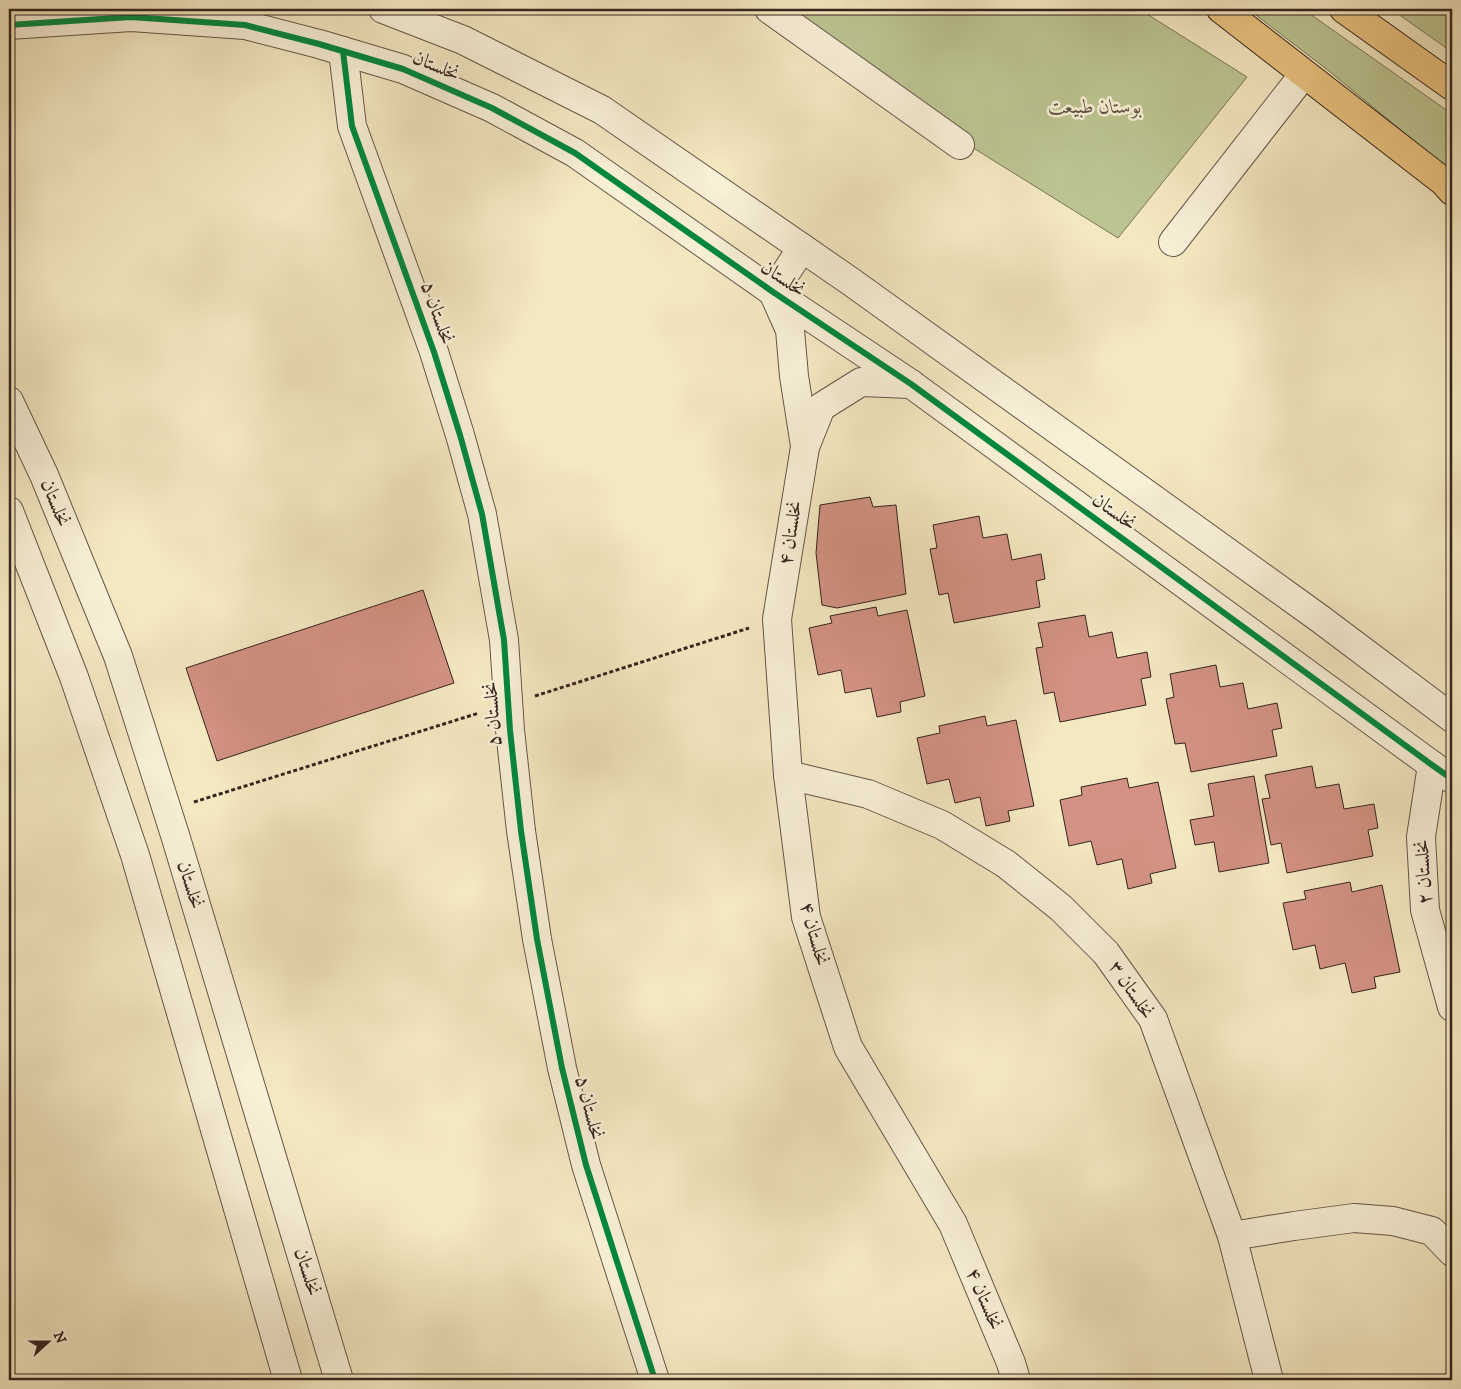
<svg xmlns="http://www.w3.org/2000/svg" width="1461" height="1389" viewBox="0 0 1461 1389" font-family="'IM FELL DW Pica',Amiri,serif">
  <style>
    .green { fill: #bcc592; stroke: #787458 }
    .building { fill: #d39283; stroke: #35241f }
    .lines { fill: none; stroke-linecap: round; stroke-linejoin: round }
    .minor-casing { stroke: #655548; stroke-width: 30 }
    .major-casing { stroke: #35241f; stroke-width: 30 }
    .highway-casing { stroke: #35241f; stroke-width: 30 }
    .path { stroke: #35241f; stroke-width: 3; stroke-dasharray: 4 2.5; stroke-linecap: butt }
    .minor { stroke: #f8f0d7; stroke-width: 28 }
    .major { stroke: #eac480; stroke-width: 28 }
    .highway { stroke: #eac480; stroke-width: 28 }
    .cycleway-casing { stroke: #f8f0d7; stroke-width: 9 }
    .cycleway { stroke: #00873e; stroke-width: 6 }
    .labels { text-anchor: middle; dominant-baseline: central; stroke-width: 5; stroke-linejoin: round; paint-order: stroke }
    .street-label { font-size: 20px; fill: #35241f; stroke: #f8f0d7 }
    .park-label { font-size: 20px; font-style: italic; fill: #5e5442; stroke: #f8f0d7 }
  </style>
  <rect width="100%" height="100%" fill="#f4e8c1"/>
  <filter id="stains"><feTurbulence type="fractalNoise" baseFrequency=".004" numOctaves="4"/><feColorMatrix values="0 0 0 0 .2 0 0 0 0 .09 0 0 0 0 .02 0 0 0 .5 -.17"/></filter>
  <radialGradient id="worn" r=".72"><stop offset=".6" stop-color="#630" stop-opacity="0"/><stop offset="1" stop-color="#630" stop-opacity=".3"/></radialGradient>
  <g class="green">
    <polygon points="750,9 1139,9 1247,77 1118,238"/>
    <polygon points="1248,9 1303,9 1452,114 1452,172 1329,71"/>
    <polygon points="1391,9 1452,9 1452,52"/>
  </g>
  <g class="building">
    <polygon points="870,497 873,507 896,505 906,594 837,608 822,605 816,553 820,505"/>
    <polygon points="979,516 983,538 1007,534 1012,560 1041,554 1045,579 1036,581 1040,607 954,623 948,593 939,595 930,549 937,548 933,525"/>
    <polygon points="423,590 454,683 217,761 186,668"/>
    <polygon points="876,607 878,616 907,610 925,696 900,702 901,712 877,717 871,688 845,693 841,670 818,675 809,628 832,623 830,616"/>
    <polygon points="1085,615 1089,637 1112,632 1117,658 1147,652 1151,677 1141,679 1146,705 1060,722 1054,692 1044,694 1036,648 1043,647 1038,623"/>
    <polygon points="1216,665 1220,687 1243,683 1248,709 1277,703 1282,728 1272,730 1277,756 1191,772 1185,743 1175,744 1166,699 1174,697 1170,674"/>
    <polygon points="985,716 987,726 1016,720 1034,806 1008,811 1010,821 986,826 980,797 955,803 949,779 927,784 917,738 940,733 939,726"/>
    <polygon points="1312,766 1316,788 1339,784 1344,809 1374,804 1378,828 1368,830 1373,856 1287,873 1281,843 1271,845 1262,799 1270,798 1265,775"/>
    <polygon points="1254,776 1269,863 1219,872 1214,842 1195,845 1190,820 1214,816 1208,784"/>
    <polygon points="1127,778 1129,788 1158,782 1176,868 1150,874 1152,883 1128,889 1122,859 1097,865 1091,841 1069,846 1060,800 1082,795 1081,787"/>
    <polygon points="1350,882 1352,892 1382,885 1400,972 1374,977 1376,988 1352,993 1345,963 1320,969 1315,945 1293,950 1283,903 1306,899 1304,891"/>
  </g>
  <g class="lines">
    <defs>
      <g id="minor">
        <polyline points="383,9 463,40 602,110 850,281 1319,618 1452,718"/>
        <polyline points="769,9 960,145"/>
        <polyline points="9,25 131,17 245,25 319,44 403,69 492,108 575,153 773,292 911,384 1432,765 1452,779"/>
        <polyline points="343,51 352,126 434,352 460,435 482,514 504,640 510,730 521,831 537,939 562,1068 586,1165 655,1380"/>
        <polyline points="1173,242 1304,74"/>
        <polyline points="802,248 773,292 790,330 794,376 805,446"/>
        <polyline points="911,384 861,382 821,407 805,447 777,619 788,775 806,917 848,1047 953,1224 1011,1363 1016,1380"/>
        <polyline points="9,401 44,475 118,656 175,835 339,1380"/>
        <polyline points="9,511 74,677 135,855 288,1380"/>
        <polyline points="1432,765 1421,837 1425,910 1452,1007"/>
        <polyline points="788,775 868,794 942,825 1006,864 1061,908 1106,953 1153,1019 1232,1236 1269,1380"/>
        <polyline points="1232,1236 1294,1226 1354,1218 1393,1221 1432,1231 1452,1252"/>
      </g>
      <polyline id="major" points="1221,9 1444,182 1452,191"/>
      <polyline id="highway" points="1344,9 1452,86"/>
    </defs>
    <use href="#minor" class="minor-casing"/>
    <use href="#major" class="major-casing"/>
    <use href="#highway" class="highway-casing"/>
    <g class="path">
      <polyline points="1446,9 1452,13"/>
      <polyline points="535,696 749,628"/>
      <polyline points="194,802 479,713"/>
    </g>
    <use href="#minor" class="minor"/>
    <use href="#major" class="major"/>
    <use href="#highway" class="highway"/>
    <defs>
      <g id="cycleway">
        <polyline points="9,25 131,17 245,25 319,44 403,69 492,108 575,153 773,292 911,384 1432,765 1452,779"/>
        <polyline points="343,51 352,126 434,352 460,435 482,514 504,640 510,730 521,831 537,939 562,1068 586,1165 655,1380"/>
      </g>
    </defs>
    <use href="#cycleway" class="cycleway-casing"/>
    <use href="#cycleway" class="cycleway"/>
  </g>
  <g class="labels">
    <g class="street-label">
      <text transform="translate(436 66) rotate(23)">نخلستان</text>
      <text transform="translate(783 279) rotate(34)">نخلستان</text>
      <text transform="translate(437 313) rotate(71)">نخلستان ۵</text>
      <text transform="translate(55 503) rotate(68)">نخلستان</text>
      <text transform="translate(1114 512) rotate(36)">نخلستان</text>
      <text transform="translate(791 533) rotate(-81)">نخلستان ۴</text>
      <text transform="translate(493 714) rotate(-94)">نخلستان ۵</text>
      <text transform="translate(1424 872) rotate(-93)">نخلستان ۲</text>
      <text transform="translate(190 885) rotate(73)">نخلستان</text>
      <text transform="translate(814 934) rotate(75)">نخلستان ۴</text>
      <text transform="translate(1131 990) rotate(56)">نخلستان ۳</text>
      <text transform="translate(589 1108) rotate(76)">نخلستان ۵</text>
      <text transform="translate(307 1272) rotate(73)">نخلستان</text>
      <text transform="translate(984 1299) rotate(67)">نخلستان ۴</text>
    </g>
    <g class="park-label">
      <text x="1095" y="107">بوستان طبیعت</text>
    </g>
  </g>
  <rect width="1461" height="1389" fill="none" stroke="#f4e8c1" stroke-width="30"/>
  <rect x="10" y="10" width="1441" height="1369" fill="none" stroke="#35241f" stroke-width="2.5"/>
  <rect x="15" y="15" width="1431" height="1359" fill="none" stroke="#35241f"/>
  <g transform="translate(48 1342) rotate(69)" stroke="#f8f0d7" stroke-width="4" paint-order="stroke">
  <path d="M0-4L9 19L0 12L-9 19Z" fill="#35241f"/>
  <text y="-8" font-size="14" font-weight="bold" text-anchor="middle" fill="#35241f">N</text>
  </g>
  <rect width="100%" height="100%" filter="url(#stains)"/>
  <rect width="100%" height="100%" fill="url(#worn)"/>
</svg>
